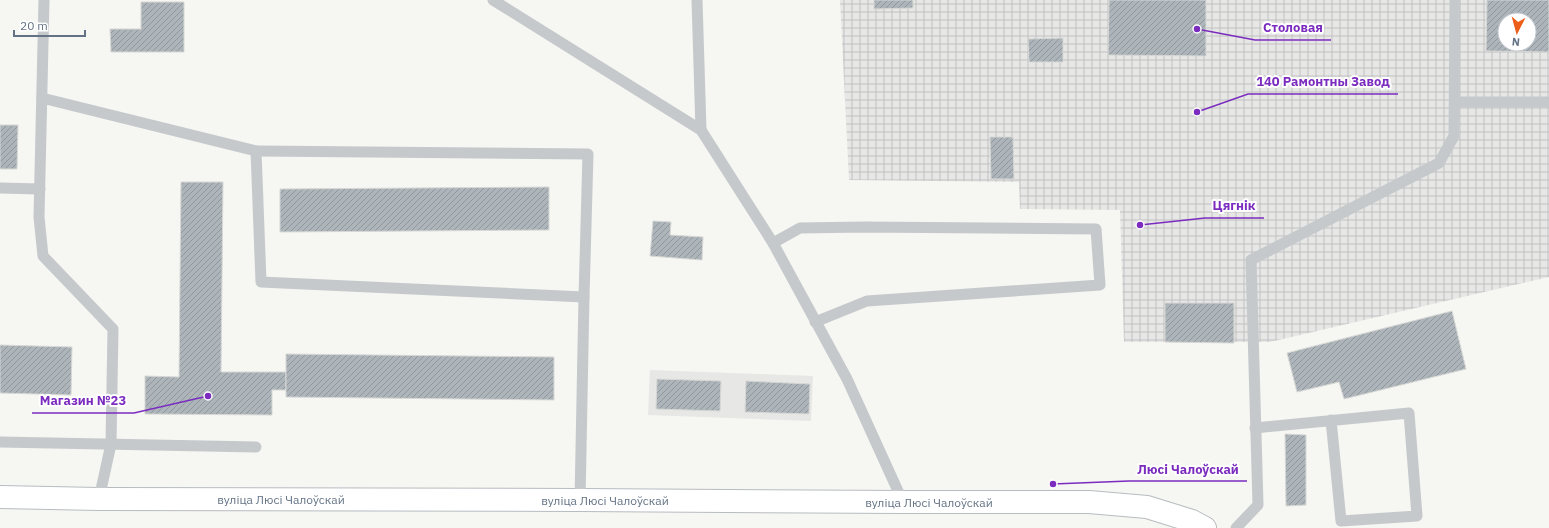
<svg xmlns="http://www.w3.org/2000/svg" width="1549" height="528" viewBox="0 0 1549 528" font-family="'IBM Plex Sans',sans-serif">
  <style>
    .built { fill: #e7e8e6 }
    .industrial { fill: url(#industrial-grid); fill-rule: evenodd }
    .building { fill: url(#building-hatch); stroke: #d7d8d5; fill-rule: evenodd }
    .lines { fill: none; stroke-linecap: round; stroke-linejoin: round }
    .secondary-casing { stroke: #b7bcc1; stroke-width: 24 }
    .lane { stroke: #c5c9cc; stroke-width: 11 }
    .secondary { stroke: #fff; stroke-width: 22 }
    .labels { text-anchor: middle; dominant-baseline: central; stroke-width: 4; stroke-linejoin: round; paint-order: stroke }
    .street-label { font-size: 12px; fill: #637385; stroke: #fff }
    .leader { fill: none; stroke: #7b2cbf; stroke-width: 1.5 }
    .callout-dot { fill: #7b2cbf; stroke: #fff; stroke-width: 1.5 }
    .callout-label { font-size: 13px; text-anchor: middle; font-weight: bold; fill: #7b2cbf; stroke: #fff; stroke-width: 4; stroke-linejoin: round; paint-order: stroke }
  </style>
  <defs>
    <pattern id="industrial-grid" width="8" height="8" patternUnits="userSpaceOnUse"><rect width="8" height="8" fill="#e7e8e6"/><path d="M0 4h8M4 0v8" fill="none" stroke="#bfc0c0"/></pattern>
    <pattern id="building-hatch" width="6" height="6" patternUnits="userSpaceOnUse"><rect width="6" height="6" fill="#adb5bb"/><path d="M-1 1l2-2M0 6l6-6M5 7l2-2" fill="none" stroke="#90989e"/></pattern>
  </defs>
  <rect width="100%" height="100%" fill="#f6f6f2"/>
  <polygon class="built" points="650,370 813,376 811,421 648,415"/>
  <path class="industrial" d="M840,0H1549V277L1270,342H1124L1120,210L1020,209L1019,182L849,180ZM1505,20H1529V44H1505Z"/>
  <g class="building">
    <polygon points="874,0 913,0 913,8 874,9"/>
    <polygon points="1109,0 1206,0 1206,56 1108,55"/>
    <path d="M1487,0H1549V52L1486,51ZM1505,20H1529V44H1505Z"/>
    <polygon points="141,2 184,2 184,52 111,52 110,29 141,29"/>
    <polygon points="1063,38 1063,62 1029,62 1028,39"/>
    <polygon points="0,125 18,125 17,169 0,169"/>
    <polygon points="990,137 1013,137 1014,179 991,179"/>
    <polygon points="181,182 223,182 221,372 286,372 286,390 272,390 272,415 145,414 145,376 179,377"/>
    <polygon points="549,187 549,230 280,232 280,189"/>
    <polygon points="653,221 671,222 670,235 703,237 702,260 650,256"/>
    <polygon points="1165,303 1234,303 1234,343 1165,342"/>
    <polygon points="1452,311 1466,369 1344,399 1339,382 1297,392 1287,353"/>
    <polygon points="0,345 72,347 71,395 0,393"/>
    <polygon points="286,354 554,357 554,400 286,397"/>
    <polygon points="657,379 721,381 720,411 656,409"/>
    <polygon points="746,381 810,384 809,414 745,412"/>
    <polygon points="1285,434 1306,435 1306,505 1286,506"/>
  </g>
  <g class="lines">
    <defs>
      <polyline id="secondary" points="0,497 99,499 580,500 903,502 1089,502 1147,507 1192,521 1205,528"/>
    </defs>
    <use href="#secondary" class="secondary-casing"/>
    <g class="lane">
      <polyline points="44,0 39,217 43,256 113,329 111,444 99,499"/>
      <polyline points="493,0 701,130 773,243 847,379 903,502"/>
      <polyline points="697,0 701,130"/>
      <polyline points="42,98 256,151 261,282 584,297"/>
      <polyline points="1455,102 1549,102"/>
      <polyline points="256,151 588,154 584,297 580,500"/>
      <polyline points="0,188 40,189"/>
      <polyline points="773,243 800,228 865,227 1096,229 1100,285 867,301 815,322"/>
      <path d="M1255,428C1307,423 1358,418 1409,413L1417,516L1341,521L1331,420"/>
      <polyline points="0,442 256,447"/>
      <polyline points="1236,528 1258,505 1251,260 1439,163 1454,136 1455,0"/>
    </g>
    <use href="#secondary" class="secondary"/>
  </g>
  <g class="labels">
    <g class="street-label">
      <text x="281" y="499">вуліца Люсі Чалоўскай</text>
      <text x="605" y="500">вуліца Люсі Чалоўскай</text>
      <text x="929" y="502">вуліца Люсі Чалоўскай</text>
    </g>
  </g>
  <path class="leader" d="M1197 29L1255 40H1331M1197 112L1248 94H1398M1140 225L1205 218H1264M208 396L134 413H32M1053 484L1129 481H1247"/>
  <g class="callout-dot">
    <circle cx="1197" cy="29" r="4"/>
    <circle cx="1197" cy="112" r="4"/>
    <circle cx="1140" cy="225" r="4"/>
    <circle cx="208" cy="396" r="4"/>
    <circle cx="1053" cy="484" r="4"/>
  </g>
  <g class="callout-label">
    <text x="1293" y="32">Столовая</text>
    <text x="1323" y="86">140 Рамонтны Завод</text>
    <text x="1234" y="210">Цягнік</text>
    <text x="83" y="405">Магазин №23</text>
    <text x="1188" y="474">Люсі Чалоўскай</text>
  </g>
  <g transform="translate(1517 32) rotate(186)"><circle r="19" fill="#ffffff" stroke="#c1c7ce"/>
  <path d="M0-3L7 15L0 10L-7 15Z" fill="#ed5e1b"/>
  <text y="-6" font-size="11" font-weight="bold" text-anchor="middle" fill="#637385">N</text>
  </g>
  <path d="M14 30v6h71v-6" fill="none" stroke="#637385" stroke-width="2"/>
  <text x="20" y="30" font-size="12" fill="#637385" stroke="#ffffff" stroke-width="3" paint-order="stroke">20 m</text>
</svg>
